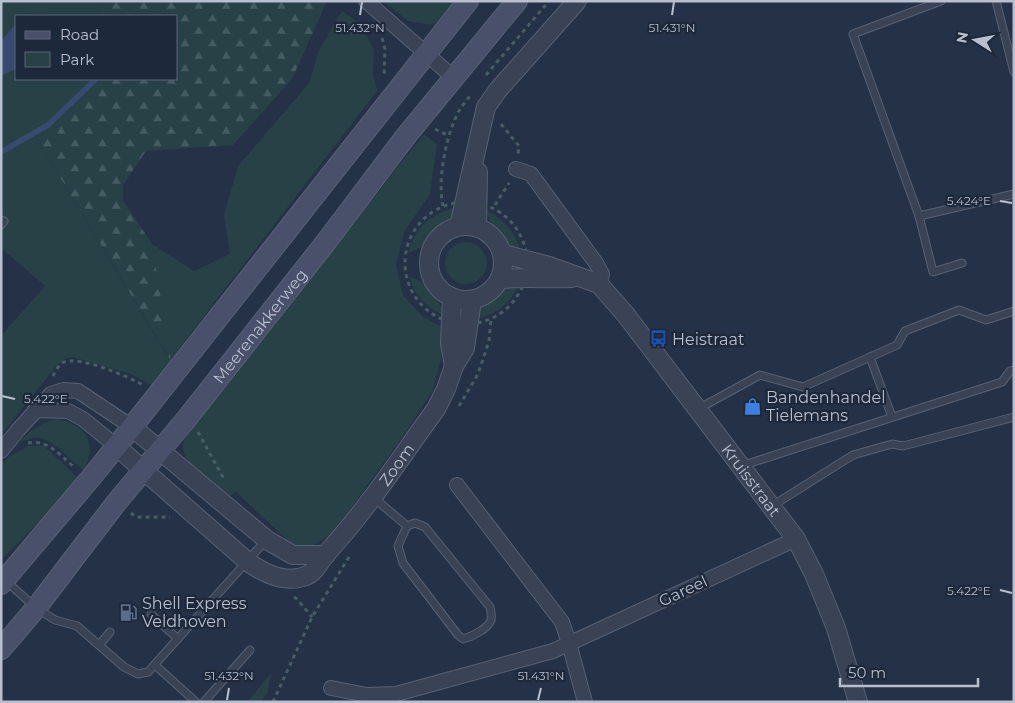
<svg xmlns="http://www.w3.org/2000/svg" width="1015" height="703" viewBox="0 0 1015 703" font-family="Montserrat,sans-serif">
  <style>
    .green { fill: #274147 }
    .forest { fill: url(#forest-firs) }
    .water { fill: #374a6f }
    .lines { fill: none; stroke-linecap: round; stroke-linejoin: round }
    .stream { stroke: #374a6f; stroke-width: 5.5 }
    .service-casing { stroke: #586173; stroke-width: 9 }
    .minor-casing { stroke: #586173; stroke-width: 16 }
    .tertiary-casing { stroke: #586173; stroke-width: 20 }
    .secondary-casing { stroke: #586173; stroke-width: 22 }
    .path { stroke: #465e63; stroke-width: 3; stroke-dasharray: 4 4; stroke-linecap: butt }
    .service { stroke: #3a4356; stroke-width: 7 }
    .minor { stroke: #3a4356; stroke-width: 14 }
    .tertiary { stroke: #3a4356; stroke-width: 18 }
    .secondary { stroke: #485169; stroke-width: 20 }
    .ticks { fill: none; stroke: #b8bfcf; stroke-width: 2 }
    .labels { text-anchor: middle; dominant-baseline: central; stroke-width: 4.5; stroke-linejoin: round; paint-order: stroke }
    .street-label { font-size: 16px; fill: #b8bfcf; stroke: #1e283b }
    .poi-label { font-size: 16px; fill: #b8bfcf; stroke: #1e283b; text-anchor: start }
    .ticks-label { font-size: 12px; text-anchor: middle; fill: #b8bfcf; stroke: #1e283b; stroke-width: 4.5; stroke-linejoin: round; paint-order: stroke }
  </style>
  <defs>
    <pattern id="forest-firs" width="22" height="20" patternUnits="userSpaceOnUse" patternTransform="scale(1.25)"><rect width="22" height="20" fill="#274147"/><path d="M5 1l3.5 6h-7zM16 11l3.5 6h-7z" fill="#445b60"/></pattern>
  </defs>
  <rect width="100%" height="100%" fill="#253147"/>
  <g class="green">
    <polygon points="1,1 94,1 102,16 44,16 42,14 16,16 16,23 1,41"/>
    <polygon points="383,1 457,1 442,19 432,25 408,21"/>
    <polygon points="342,11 362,25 374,50 373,74 377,91 151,385 131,374 72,357 65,359 57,365 1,435 1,336 45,286 1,248 1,76 16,69 16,79 100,79 50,124 34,134 170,360 152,244 194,271 230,254 224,215 238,166 309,83 319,50"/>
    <path d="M424,134L437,144L430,194L404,232L396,265L403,295L422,316L443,328L441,359L433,390L408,429L333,533L312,546H298L288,541L236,492L228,497C213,485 180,466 183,443C184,439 187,435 188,432Z"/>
    <path d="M458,206L455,214L448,222L439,228L420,248L408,253C417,223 430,216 458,206Z"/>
    <path d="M487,211C506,221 515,233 522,253L514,252L506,244L490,222Z"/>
    <circle cx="466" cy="263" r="21"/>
    <path d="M410,277C429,283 438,297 444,315C427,309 414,295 410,277Z"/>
    <path d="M519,285C506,308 499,312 474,320L478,309L484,304L509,286Z"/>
    <path d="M56,419C86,424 98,443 84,470C70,461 56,441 39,438C32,437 27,441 20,441C31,430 41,423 56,419Z"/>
    <polygon points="28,446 44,446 77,477 42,519 1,560 1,465 8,457"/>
    <polygon points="271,673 268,692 261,702 247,702"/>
  </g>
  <polygon class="forest" points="94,1 327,1 292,79 233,145 146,151 123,185 123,200 152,244 171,361 34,134 56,119 100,79 176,79 176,16 102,16"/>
  <polygon class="water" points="16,23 16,69 1,76 1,41"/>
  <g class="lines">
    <polyline class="stream" points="1,152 48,125 96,79"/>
    <defs>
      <g id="service">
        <polyline points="941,1 853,34 919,216 1014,194"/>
        <polyline points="996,1 1014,72"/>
        <polyline points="919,216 933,272 962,263"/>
        <polyline points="1,220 4,221 1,225"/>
        <polyline points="870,357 892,417"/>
        <polyline points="698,409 760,375 803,387 897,345 905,331 959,310 986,320 1014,311"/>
        <polyline points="741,466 1002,382 1010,371 1014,370"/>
        <path d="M373,497L407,526L398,546L403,563L458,635L463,639C471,637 488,629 491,620C492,616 491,612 490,607L425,527L415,523L407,526"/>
        <polyline points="772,506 853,455 892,444 903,446 1014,417"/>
        <polyline points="5,580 36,608 55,620 77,626 124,667 138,674 148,672 266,540"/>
        <polyline points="151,614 178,639"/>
        <polyline points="100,644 110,632"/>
        <polyline points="155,665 196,702"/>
        <polyline points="204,702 250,650"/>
      </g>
      <g id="minor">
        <polyline points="366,1 454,78"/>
        <polyline points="516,169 531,174 596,263 602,274 599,284"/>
        <polyline points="35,410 68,411 83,419 116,446"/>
        <polyline points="1,451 18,430 51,394 63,390 78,391 132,427"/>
        <polyline points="457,485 562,622 569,643 585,702"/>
        <polyline points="331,688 367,695 396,694 553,651 796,539"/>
      </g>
      <g id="tertiary">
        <circle cx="466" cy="263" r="37"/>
        <polyline points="459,226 486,107 498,90 577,1"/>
        <polyline points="477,227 478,172"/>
        <path id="s1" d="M503,254L549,266L599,284L626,315L796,539L814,574L836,628L858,702"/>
        <path d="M500,279C524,277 548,279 572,278"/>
        <polyline points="452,298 450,343 454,366"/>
        <polyline points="132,427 267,540 293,555 326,555"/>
        <path id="s2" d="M116,446L248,562C265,574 287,585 308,575C315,572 320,561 325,555C367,510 400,458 436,409L446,389L454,366L465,348L472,300"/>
      </g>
      <g id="secondary">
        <polyline points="1,584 89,480 132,427 468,1"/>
        <path id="s3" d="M1,649L36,608L116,503L188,417L326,242L406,136L517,1"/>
      </g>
    </defs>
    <use href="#service" class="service-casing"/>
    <use href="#minor" class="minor-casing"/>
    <use href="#tertiary" class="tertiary-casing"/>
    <use href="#secondary" class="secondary-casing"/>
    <g class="path">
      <polyline points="382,38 385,49 384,76"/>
      <polyline points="486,75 549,1"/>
      <polyline points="501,124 519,146 518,154"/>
      <polyline points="435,129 449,136"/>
      <circle cx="466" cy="263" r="61"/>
      <polyline points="495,205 509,183"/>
      <path d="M443,206C437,181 446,134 459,111C462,106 466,101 470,96"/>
      <path d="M53,376C55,372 58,366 62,363C77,354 129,377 143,385"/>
      <polyline points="459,406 478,374 489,341 491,320"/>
      <polyline points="198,432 225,481"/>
      <path d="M28,443C48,439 61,456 75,468"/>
      <polyline points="131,513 136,517 170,517"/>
      <polyline points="294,597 297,599 312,617"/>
      <polyline points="273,702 312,617 349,557"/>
    </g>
    <use href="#service" class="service"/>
    <use href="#minor" class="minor"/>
    <use href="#tertiary" class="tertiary"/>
    <use href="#secondary" class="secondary"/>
  </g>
  <path class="ticks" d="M360,15L362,2M672,15L674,2M1000,201L1012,203M2,396L15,399M1000,590L1012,593M227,700L229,688M538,700L541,688"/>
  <defs>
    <symbol id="bus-bare" viewBox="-9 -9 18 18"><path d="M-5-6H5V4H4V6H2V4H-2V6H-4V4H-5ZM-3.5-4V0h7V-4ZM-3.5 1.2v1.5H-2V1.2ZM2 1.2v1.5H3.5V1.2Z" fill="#1a4fb4" stroke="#1e283b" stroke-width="2.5" paint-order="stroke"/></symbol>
    <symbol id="shop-bare" viewBox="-9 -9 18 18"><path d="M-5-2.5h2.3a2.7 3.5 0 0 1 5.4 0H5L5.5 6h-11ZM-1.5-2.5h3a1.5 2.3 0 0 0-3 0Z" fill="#3f7fe0" stroke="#1e283b" stroke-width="2.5" paint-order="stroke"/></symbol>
    <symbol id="fuel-bare" viewBox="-9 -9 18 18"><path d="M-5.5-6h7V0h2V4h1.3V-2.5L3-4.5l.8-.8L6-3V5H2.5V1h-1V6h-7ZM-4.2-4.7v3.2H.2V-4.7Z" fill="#5c6f8a" stroke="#1e283b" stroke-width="2.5" paint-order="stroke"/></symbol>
  </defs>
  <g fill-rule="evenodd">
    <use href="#bus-bare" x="646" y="326" width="25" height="25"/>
    <use href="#shop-bare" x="740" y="394" width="25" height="25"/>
    <use href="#fuel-bare" x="116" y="600" width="25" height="25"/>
  </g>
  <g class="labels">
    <g class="street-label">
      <text stroke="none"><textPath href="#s3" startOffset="414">Meerenakkerweg</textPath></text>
      <text stroke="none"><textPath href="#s2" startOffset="382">Zoom</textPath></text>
      <text stroke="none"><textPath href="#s1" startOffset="349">Kruisstraat</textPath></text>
      <text transform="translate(683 591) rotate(-25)">Gareel</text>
    </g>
    <g class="poi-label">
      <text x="672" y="339">Heistraat</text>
      <text x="766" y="397">Bandenhandel<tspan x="766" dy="18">Tielemans</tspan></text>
      <text x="142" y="603">Shell Express<tspan x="142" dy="18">Veldhoven</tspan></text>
    </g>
  </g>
  <g class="ticks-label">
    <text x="360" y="32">51.432°N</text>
    <text x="672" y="32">51.431°N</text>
    <text x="969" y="205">5.424°E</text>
    <text x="46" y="403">5.422°E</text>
    <text x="969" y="595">5.422°E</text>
    <text x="229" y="680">51.432°N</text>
    <text x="541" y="680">51.431°N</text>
  </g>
  <rect width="1015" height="703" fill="none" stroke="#b8bfcf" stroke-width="5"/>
  <rect x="15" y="15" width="162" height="65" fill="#1e283b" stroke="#5c6476"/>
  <rect x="25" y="31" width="25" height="8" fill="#485169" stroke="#5c6476"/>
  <text x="60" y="40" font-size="15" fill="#b8bfcf">Road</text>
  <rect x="25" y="52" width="25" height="15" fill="#274147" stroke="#5c6476"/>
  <text x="60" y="65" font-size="15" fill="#b8bfcf">Park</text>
  <g transform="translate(975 40) rotate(281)" stroke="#1e283b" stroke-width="4" paint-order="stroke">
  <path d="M0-4L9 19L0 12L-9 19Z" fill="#b8bfcf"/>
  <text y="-8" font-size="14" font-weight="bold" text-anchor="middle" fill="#b8bfcf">N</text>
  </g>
  <path d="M840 678v8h138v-8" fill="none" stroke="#b8bfcf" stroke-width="2.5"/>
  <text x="848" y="678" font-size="15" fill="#b8bfcf" stroke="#1e283b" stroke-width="4" paint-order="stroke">50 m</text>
</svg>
